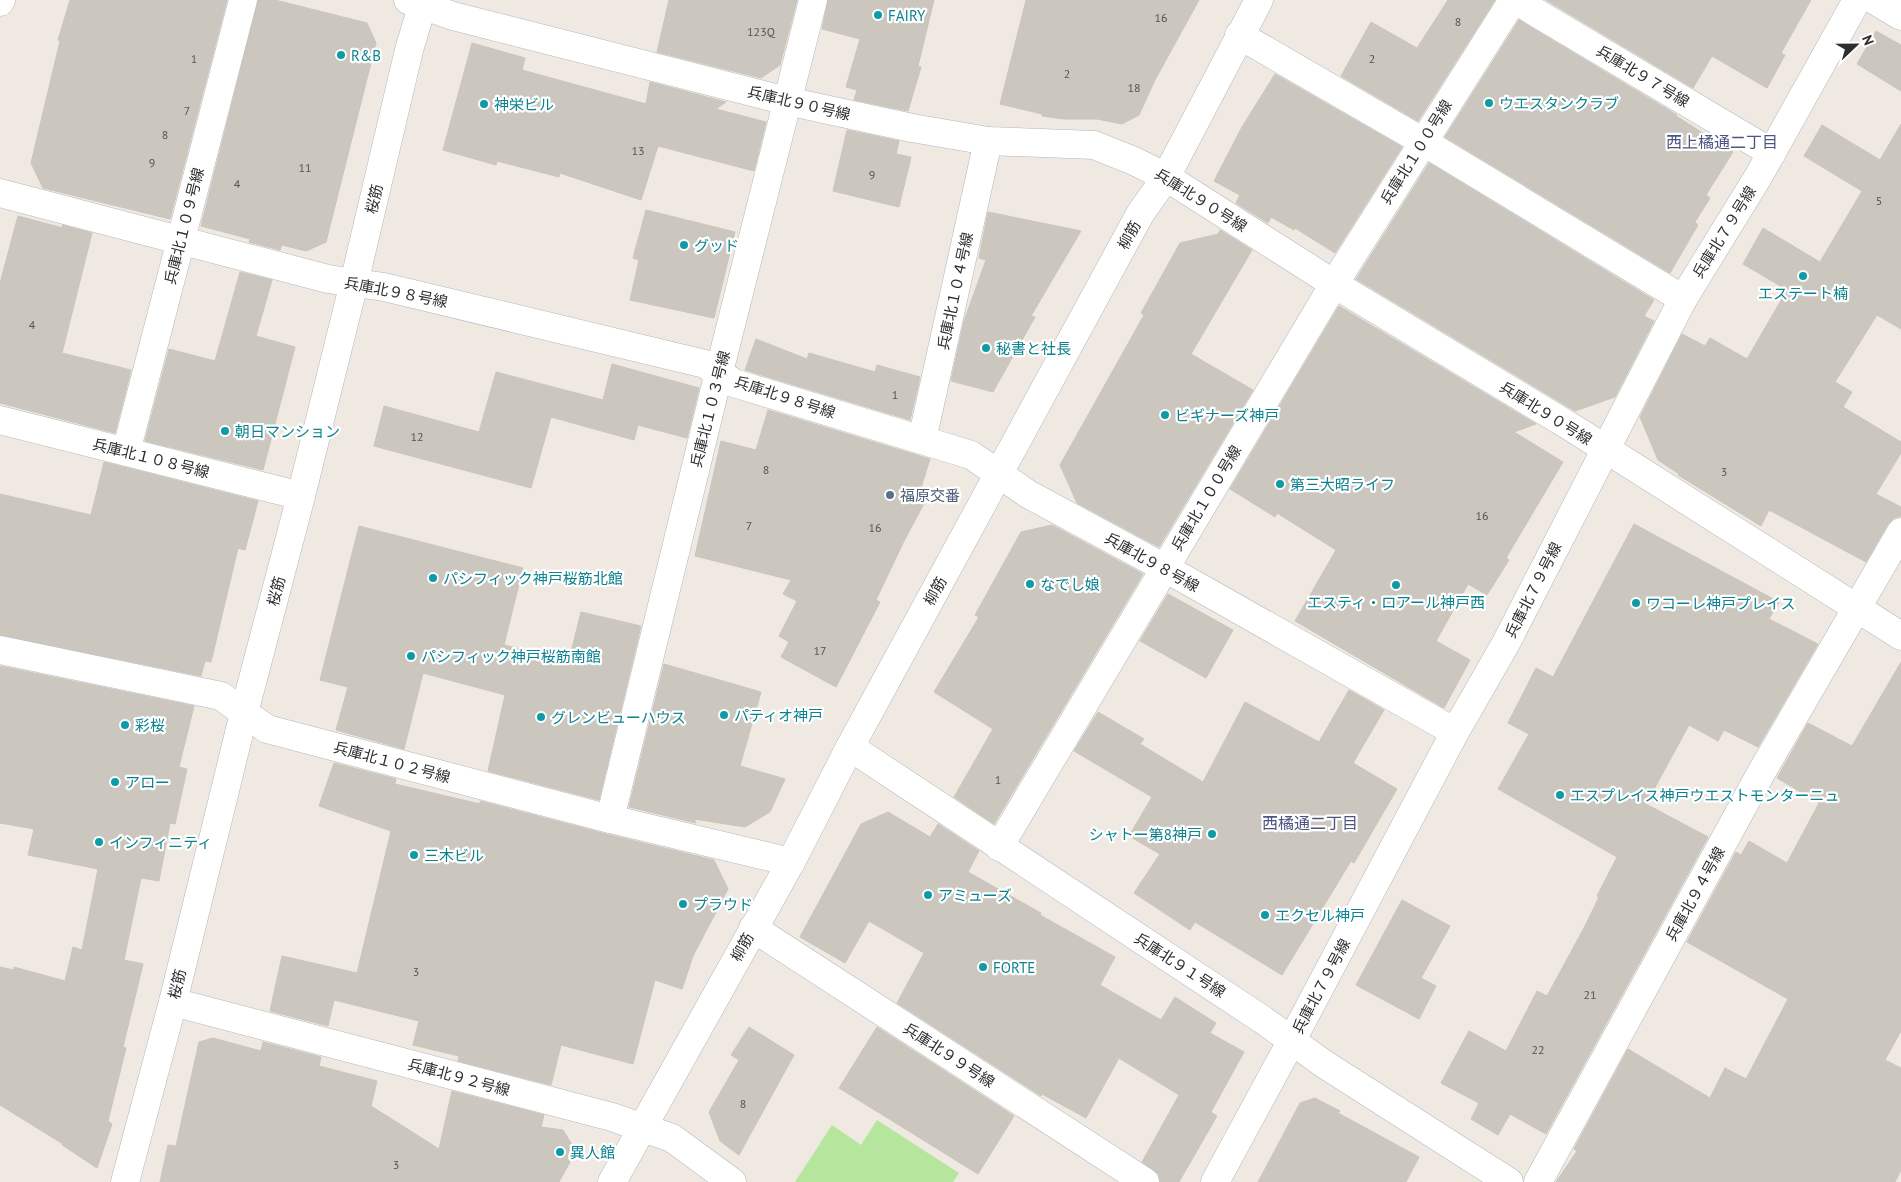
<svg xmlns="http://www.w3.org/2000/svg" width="1901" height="1182" viewBox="0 0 1901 1182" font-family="'PT Sans','Noto Sans JP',sans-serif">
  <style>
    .green { fill: #b6e59e }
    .building { fill: #cbc7bf; stroke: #cbc5ba }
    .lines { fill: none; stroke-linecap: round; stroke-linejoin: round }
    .minor-casing { stroke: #b4b7c1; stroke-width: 29 }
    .tertiary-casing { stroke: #b4b7c1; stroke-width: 29 }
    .minor { stroke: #fff; stroke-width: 28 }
    .tertiary { stroke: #fff; stroke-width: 28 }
    .culture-dot { fill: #0f9aa8; stroke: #fff; stroke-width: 2 }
    .service-dot { fill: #5c6f8a; stroke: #fff; stroke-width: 2 }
    .labels { text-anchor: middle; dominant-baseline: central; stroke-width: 4.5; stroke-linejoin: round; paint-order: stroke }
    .number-label { font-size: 12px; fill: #555452 }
    .culture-label { font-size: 15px; fill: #0d838f; stroke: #fff; text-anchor: start }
    .street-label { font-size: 15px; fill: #2e2e2e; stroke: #fff }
    .service-label { font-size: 15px; fill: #4e5e75; stroke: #fff; text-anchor: start }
    .neighbourhood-label { font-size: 16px; fill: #4d5680; stroke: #fff }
  </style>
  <rect width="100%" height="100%" fill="#efe9e1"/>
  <polygon class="green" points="877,1120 959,1173 953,1182 795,1182 832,1125 861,1145"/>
  <g class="building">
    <polygon points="70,0 227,0 170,219 43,188 31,163 60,41 58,40"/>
    <polygon points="258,0 275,0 367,23 376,43 326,242 306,251 282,245 280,250 249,242 250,239 201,226"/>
    <polygon points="669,0 797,0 780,65 761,78 657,52"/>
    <polygon points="828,0 934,0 918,66 921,67 908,111 854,100 857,90 846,87 860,39 822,29"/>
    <polygon points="1026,0 1199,0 1155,80 1139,115 1122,124 1097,119 1064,119 1042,116 1042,114 1000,104"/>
    <polygon points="1448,0 1495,0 1418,121 1341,76 1371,22 1417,48"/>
    <polygon points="1546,0 1811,0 1781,53 1785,55 1767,88 1712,56 1693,88"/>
    <polygon points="1519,20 1677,115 1676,116 1733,152 1706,195 1710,198 1695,222 1698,225 1670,273 1445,137"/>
    <polygon points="1876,31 1901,45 1901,91 1857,64"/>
    <polygon points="472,43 525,58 522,70 646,104 650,82 726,102 716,109 766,122 754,171 658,146 641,200 560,173 559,177 497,161 496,165 443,150"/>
    <polygon points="1275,74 1402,147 1335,253 1295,228 1294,230 1271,217 1268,223 1236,203 1240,195 1214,181 1242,127"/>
    <polygon points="1901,124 1901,329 1877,315 1835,382 1852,392 1843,407 1901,442 1901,453 1876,494 1901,507 1901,516 1894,518 1888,524 1866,562 1769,510 1761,526 1678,475 1679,474 1658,460 1640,417 1682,334 1705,346 1710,338 1747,359 1787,290 1743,264 1763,228 1820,262 1862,191 1804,156 1822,125 1880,160"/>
    <polygon points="847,130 899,141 896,154 911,157 899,207 833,191"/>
    <polygon points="1429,163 1654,300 1644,316 1654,321 1615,397 1575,411 1356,279"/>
    <polygon points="646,210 735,232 714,318 630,300 639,260 633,258"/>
    <polygon points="988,212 1081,231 1031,316 1035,317 993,392 951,381 964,321 986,260 979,258"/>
    <polygon points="18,216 63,228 62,225 92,233 62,353 131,370 115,433 0,403 0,283"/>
    <polygon points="1220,230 1252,250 1191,354 1253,390 1159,547 1077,503 1060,465 1144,315 1141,313 1180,243 1218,234"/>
    <polygon points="240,272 272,280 256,336 295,347 263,470 145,441 169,349 215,361"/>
    <polygon points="1339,306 1536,424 1514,432 1563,462 1506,558 1509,560 1487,595 1468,584 1436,641 1470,660 1444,708 1295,621 1336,550 1277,513 1275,517 1230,489"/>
    <polygon points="756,339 807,359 809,353 875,372 877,365 920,377 910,420 745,370"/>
    <polygon points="612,364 699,388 687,438 638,425 634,440 551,417 531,488 374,446 384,406 479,432 496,372 603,400"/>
    <polygon points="768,410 930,459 919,494 927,498 904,541 876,600 880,602 836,687 781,657 789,642 779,636 797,601 783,594 791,580 695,556 721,441 756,450"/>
    <polygon points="104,462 258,501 245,550 238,548 211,662 205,661 201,676 0,635 0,494 91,515"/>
    <polygon points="1634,524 1779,602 1769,619 1818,644 1758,747 1724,730 1718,741 1689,725 1646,804 1708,837 1546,1134 1510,1114 1498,1135 1471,1119 1479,1103 1441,1083 1469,1031 1506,1051 1537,991 1547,996 1585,926 1599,897 1597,896 1617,857 1498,789 1529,734 1508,723 1536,668 1553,677"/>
    <polygon points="1052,525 1143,574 994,824 954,797 993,729 934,692 979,617 975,615 1021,532"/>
    <polygon points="359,526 523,568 504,645 569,660 581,612 641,626 599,800 488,771 505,695 423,673 404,749 336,730 348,687 320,680"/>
    <polygon points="1168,594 1233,630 1206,678 1140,641"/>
    <polygon points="1901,662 1901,1031 1885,1060 1901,1068 1901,1170 1895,1182 1556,1182 1577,1151 1574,1149 1628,1049 1710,1098 1725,1068 1746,1079 1788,999 1687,942 1736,852 1741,855 1749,841 1787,863 1819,803 1777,778 1808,723 1852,746"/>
    <polygon points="664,664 761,692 740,766 785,779 770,812 745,827 694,819 696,823 629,807"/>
    <polygon points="0,666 194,706 179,767 187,769 175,824 170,823 159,881 141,878 124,960 143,964 123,1047 126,1048 108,1121 112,1124 97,1168 62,1145 63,1144 0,1105 0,967 14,970 14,967 65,981 73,947 82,950 98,869 28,855 34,829 0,823"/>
    <polygon points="1349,690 1384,710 1353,763 1397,789 1354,863 1351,861 1282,975 1195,922 1190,930 1134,893 1160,854 1129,836 1152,797 1074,751 1098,712 1144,739 1140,744 1203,782 1245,702 1319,742"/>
    <polygon points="334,763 396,779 395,784 480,804 480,801 606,834 714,860 728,889 693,956 682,989 655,980 633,1064 561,1045 551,1085 458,1061 459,1056 413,1045 419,1021 334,1000 328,1026 270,1011 282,956 357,973 391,831 319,806"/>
    <polygon points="888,812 930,837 938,824 979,851 968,872 1041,913 1040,915 1115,957 1100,985 1161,1020 1175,997 1216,1023 1210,1033 1244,1052 1211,1112 1217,1116 1179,1182 1160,1182 1159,1174 1142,1162 1179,1095 1119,1058 1086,1118 1042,1094 1041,1096 897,1003 924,953 869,921 845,963 800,937 861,824"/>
    <polygon points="1402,900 1450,926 1421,978 1436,986 1419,1019 1356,985"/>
    <polygon points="749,1027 794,1055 739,1155 720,1141 709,1112 739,1060 731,1055"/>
    <polygon points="877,1027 1014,1116 978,1174 839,1088"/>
    <polygon points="213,1038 261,1051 263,1042 321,1057 319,1066 377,1081 371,1106 439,1149 452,1091 544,1115 541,1127 563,1130 576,1151 559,1182 160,1182 168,1145 176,1146 199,1042"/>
    <polygon points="1315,1098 1340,1111 1338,1113 1419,1157 1406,1182 1258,1182 1300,1103"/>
  </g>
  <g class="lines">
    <defs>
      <g id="minor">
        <polyline points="408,0 453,16 787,101 912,128 988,141 1094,145 1134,161 1166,177 1334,284 1571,427 1901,636"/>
        <polyline points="1515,0 1772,153"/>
        <polyline points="0,2 1,0"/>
        <polyline points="1239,35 1422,141 1683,299"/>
        <polyline points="0,193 328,279 384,287 705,364 734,383 971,455 1028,494 1165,568 1455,732"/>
        <polyline points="0,420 301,496"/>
        <polyline points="922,440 988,141"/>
        <polyline points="126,452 243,0"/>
        <polyline points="0,650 221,696 267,729 610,819 791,862"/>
        <polyline points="850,747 1263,1020 1324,1064 1509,1182"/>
        <polyline points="610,819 719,372 813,0"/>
        <polyline points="999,847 1334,284 1513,0"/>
        <polyline points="753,928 1145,1182"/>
        <polyline points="173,1002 612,1117 672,1138 732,1182"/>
        <polyline points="125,1182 173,1002 244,713 301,496 354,283 409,50 424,0"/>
        <polyline points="1215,1182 1292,1040 1455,732 1506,643 1683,299 1758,177 1857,0"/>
        <polyline points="1538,1182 1761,773 1901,532"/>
      </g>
      <g id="tertiary">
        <polyline points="1874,0 1901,16"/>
        <polyline points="612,1182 791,862 850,747 1140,214 1166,177 1259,0"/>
      </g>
    </defs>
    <use href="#minor" class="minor-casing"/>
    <use href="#tertiary" class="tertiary-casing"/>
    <use href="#minor" class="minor"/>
    <use href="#tertiary" class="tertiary"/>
  </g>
  <g class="culture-dot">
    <circle cx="878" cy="15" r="5"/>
    <circle cx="341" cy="55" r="5"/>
    <circle cx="1489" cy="103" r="5"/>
    <circle cx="484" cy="104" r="5"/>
    <circle cx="684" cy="245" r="5"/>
    <circle cx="1803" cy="276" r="5"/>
    <circle cx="986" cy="348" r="5"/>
    <circle cx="1165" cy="415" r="5"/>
    <circle cx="225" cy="431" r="5"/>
    <circle cx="1280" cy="484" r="5"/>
    <circle cx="433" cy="578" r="5"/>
    <circle cx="1030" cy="584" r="5"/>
    <circle cx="1396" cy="585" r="5"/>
    <circle cx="1636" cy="603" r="5"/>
    <circle cx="411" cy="656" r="5"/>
    <circle cx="724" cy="715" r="5"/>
    <circle cx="541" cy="717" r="5"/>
    <circle cx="125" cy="725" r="5"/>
    <circle cx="115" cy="782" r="5"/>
    <circle cx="1560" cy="795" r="5"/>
    <circle cx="1212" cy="834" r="5"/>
    <circle cx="99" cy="842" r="5"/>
    <circle cx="414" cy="855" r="5"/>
    <circle cx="928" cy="895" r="5"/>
    <circle cx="683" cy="904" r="5"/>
    <circle cx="1265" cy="915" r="5"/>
    <circle cx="983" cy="967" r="5"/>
    <circle cx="560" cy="1152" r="5"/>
  </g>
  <circle class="service-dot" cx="890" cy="495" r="5"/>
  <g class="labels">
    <g class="number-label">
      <text x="1161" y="17">16</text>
      <text x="1458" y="21">8</text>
      <text x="761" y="31">123Q</text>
      <text x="194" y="58">1</text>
      <text x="1372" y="58">2</text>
      <text x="1067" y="73">2</text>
      <text x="1134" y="87">18</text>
      <text x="187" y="110">7</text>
      <text x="165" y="134">8</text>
      <text x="638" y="150">13</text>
      <text x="152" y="162">9</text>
      <text x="305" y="167">11</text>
      <text x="872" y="174">9</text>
      <text x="237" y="183">4</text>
      <text x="1879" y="200">5</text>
      <text x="32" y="324">4</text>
      <text x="895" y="394">1</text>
      <text x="417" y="436">12</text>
      <text x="766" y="469">8</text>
      <text x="1724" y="471">3</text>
      <text x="1482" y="515">16</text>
      <text x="749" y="525">7</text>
      <text x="875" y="527">16</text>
      <text x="820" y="650">17</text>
      <text x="998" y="779">1</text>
      <text x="416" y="971">3</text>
      <text x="1590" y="994">21</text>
      <text x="1538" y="1049">22</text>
      <text x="743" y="1103">8</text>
      <text x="396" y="1164">3</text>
    </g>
    <g class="culture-label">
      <text x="888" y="15">FAIRY</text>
      <text x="351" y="55">R&amp;B</text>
      <text x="1499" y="103">ウエスタンクラブ</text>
      <text x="494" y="104">神栄ビル</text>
      <text x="694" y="245">グッド</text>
      <text x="1803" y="293" text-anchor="middle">エステート楠</text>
      <text x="996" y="348">秘書と社長</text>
      <text x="1175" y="415">ビギナーズ神戸</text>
      <text x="235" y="431">朝日マンション</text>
      <text x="1290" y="484">第三大昭ライフ</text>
      <text x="443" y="578">パシフィック神戸桜筋北館</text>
      <text x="1040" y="584">なでし娘</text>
      <text x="1396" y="602" text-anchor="middle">エスティ・ロアール神戸西</text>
      <text x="1646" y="603">ワコーレ神戸プレイス</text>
      <text x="421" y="656">パシフィック神戸桜筋南館</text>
      <text x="734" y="715">パティオ神戸</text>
      <text x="551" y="717">グレンビューハウス</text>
      <text x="135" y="725">彩桜</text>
      <text x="125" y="782">アロー</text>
      <text x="1570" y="795">エスプレイス神戸ウエストモンターニュ</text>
      <text x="1202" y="834" text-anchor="end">シャトー第8神戸</text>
      <text x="109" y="842">インフィニティ</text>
      <text x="424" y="855">三木ビル</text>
      <text x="938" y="895">アミューズ</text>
      <text x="693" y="904">プラウド</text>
      <text x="1275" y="915">エクセル神戸</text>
      <text x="993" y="967">FORTE</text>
      <text x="570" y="1152">異人館</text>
    </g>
    <g class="street-label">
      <text transform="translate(1643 76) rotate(31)">兵庫北９７号線</text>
      <text transform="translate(799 103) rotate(13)">兵庫北９０号線</text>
      <text transform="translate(1416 152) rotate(-58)">兵庫北１００号線</text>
      <text transform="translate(374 199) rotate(-77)">桜筋</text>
      <text transform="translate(1201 200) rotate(32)">兵庫北９０号線</text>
      <text transform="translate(184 226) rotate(-76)">兵庫北１０９号線</text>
      <text transform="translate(1724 232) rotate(-58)">兵庫北７９号線</text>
      <text transform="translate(1129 235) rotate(-61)">柳筋</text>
      <text transform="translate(955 291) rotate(-78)">兵庫北１０４号線</text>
      <text transform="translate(396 292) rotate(11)">兵庫北９８号線</text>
      <text transform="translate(785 397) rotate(18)">兵庫北９８号線</text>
      <text transform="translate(710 409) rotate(-76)">兵庫北１０３号線</text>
      <text transform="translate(1546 413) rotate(32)">兵庫北９０号線</text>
      <text transform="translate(151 458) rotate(14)">兵庫北１０８号線</text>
      <text transform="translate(1206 498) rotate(-59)">兵庫北１００号線</text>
      <text transform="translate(1152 562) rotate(29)">兵庫北９８号線</text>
      <text transform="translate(1533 590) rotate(-63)">兵庫北７９号線</text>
      <text transform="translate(276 591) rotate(-75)">桜筋</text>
      <text transform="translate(935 591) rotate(-61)">柳筋</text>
      <text transform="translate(392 762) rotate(15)">兵庫北１０２号線</text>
      <text transform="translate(1695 894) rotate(-61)">兵庫北９４号線</text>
      <text transform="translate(742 947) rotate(-61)">柳筋</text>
      <text transform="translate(1180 965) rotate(33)">兵庫北９１号線</text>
      <text transform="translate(177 984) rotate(-76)">桜筋</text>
      <text transform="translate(1321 986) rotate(-62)">兵庫北７９号線</text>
      <text transform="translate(949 1055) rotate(33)">兵庫北９９号線</text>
      <text transform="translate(459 1077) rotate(15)">兵庫北９２号線</text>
    </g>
    <g class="service-label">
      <text x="900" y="495">福原交番</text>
    </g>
    <g class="neighbourhood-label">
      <text x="1722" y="142">西上橘通二丁目</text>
      <text x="1310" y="823">西橘通二丁目</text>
    </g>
  </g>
  <g transform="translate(1856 45) rotate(68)" stroke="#ffffff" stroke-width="4" paint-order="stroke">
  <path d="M0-4L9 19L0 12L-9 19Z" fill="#2e2e2e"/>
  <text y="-8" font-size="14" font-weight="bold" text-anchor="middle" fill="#2e2e2e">N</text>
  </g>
</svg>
